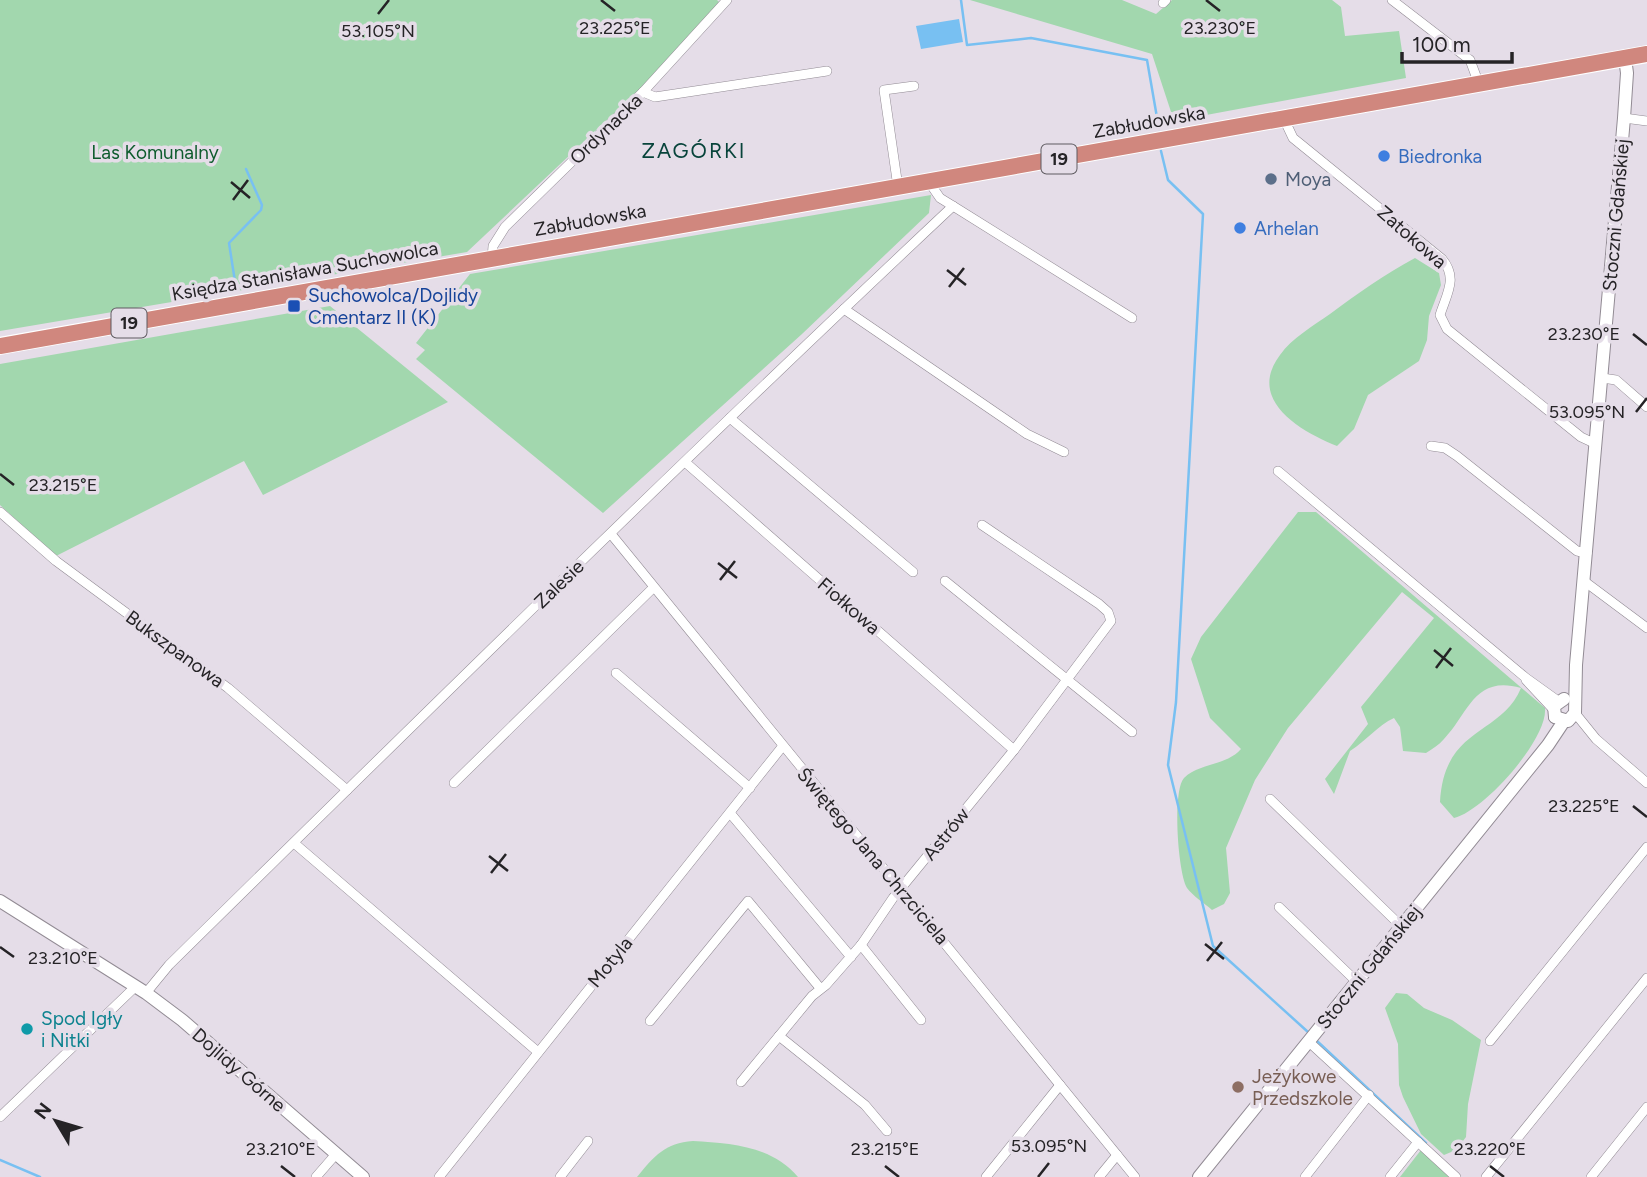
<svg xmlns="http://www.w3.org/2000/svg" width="1647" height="1177" viewBox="0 0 1647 1177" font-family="Figtree,sans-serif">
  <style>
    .green { fill: #a2d7ae }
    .water { fill: #78c0f2 }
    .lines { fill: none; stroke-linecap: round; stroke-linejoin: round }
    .stream { stroke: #78c0f2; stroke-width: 2.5 }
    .street-casing { stroke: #928b94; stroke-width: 10 }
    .secondary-casing { stroke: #928b94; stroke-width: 14 }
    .highway-casing { stroke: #fff; stroke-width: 18 }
    .street { stroke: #fff; stroke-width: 9 }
    .secondary { stroke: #fff; stroke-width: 12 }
    .highway { stroke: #d0877e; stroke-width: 16 }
    .ticks { fill: none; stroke: #252326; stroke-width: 2.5 }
    .shop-dot { fill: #3f7fe0; stroke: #e5dde8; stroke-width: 2.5 }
    .service-dot { fill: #5c6f8a; stroke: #e5dde8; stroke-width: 2.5 }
    .transit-dot { fill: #1a4fb4; stroke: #e5dde8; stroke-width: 2.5 }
    .culture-dot { fill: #0f9aa8; stroke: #e5dde8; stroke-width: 2.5 }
    .education-dot { fill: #8d6e63; stroke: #e5dde8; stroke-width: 2.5 }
    .labels { text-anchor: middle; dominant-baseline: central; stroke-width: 7; stroke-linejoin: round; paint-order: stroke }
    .shield { fill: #e5dde8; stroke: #5f5b60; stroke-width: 2 }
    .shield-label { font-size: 18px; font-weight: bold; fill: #252326 }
    .street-label { font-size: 19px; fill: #252326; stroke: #e5dde8 }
    .park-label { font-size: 19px; fill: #0e5c2d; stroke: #e5dde8 }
    .shop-label { font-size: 19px; fill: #366cbe; stroke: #e5dde8; text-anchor: start }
    .service-label { font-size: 19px; fill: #4e5e75; stroke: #e5dde8; text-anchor: start }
    .transit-label { font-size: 19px; fill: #164399; stroke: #e5dde8; text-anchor: start }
    .culture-label { font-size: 19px; fill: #0d838f; stroke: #e5dde8; text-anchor: start }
    .education-label { font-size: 19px; fill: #785e54; stroke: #e5dde8; text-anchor: start }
    .neighbourhood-label { font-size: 21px; letter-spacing: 2px; fill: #08443b; stroke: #e5dde8 }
    .ticks-label { font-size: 18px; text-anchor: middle; fill: #252326; stroke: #e5dde8; stroke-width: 7; stroke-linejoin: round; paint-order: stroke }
  </style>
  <rect width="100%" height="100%" fill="#e5dde8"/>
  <g class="green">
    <polygon points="0,0 717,0 720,3 641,88 467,252 0,331"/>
    <polygon points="970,0 1122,0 1156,14 1172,0 1332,0 1341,7 1345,36 1399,31 1406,78 1174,121 1152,54"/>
    <polygon points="931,195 929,213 802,334 603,513 416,359 425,350 416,343 470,274"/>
    <path d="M1415,258L1439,273L1441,285L1429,316L1427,340L1419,361L1368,395L1354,429L1337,446C1301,432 1246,400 1280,355C1292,338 1313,326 1330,314C1357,294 1385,274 1415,258Z"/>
    <polygon points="330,306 448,402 263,495 244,461 56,556 0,505 0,364"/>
    <path d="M1298,512H1316L1545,708C1548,739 1484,811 1454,818L1440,802C1444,726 1501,736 1521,688C1474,675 1469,713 1444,739C1439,745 1432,749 1426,753L1403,751L1400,727L1394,718C1378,725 1366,741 1350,751L1334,794L1325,779L1368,724L1361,707L1434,618L1402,592L1288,728L1255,780L1226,848L1230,893L1224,904L1212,910C1204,903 1193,896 1187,888C1178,874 1172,791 1184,778C1199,763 1226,766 1241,749L1210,718L1191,659L1201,637Z"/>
    <polygon points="1396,993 1407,994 1424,1008 1452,1020 1481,1040 1468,1104 1466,1137 1456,1150 1444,1155 1421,1134 1403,1097 1399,1085 1398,1044 1385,1008"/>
    <path d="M693,1141C730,1143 772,1146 798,1177H637C654,1156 665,1143 693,1141Z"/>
    <polygon points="1421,1150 1449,1177 1400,1177"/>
  </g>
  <polygon class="water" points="959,19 963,42 921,49 916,26"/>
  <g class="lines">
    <g class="stream">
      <polyline points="961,0 967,45 1031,38 1147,60 1159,129"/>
      <polyline points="1161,151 1168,180 1203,214 1176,702 1168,765 1213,946 1308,1032"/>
      <polyline points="236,288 229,243 261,210 262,205 246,169"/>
      <polyline points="1317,1041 1426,1143"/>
      <polyline points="0,1160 40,1177"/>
    </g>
    <defs>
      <g id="street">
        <polyline points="1392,0 1470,60 1479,84"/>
        <polyline points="1163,3 1166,0"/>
        <polyline points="643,92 655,97 827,71"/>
        <polyline points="1624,118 1647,121"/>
        <path d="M1284,119L1293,138L1442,259C1458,278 1447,293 1440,315L1447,329L1581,437L1596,444"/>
        <polyline points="898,187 884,90 914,86"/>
        <polyline points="953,206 1132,318"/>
        <polyline points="492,259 493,246 505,227 643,92 727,0"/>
        <polyline points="844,309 1027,434 1064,452"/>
        <polyline points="1602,378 1616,380 1647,407"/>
        <polyline points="730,418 913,572"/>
        <polyline points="1431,446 1445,448 1457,456 1577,551 1587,553"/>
        <polyline points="685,462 1014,750"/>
        <polyline points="1278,471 1526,678 1558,701"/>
        <polyline points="0,512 56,561 228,688 347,790"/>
        <polyline points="611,534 1135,1177"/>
        <polyline points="945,581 1132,732"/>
        <polyline points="1584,581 1647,628"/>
        <polyline points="616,673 750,788"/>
        <polyline points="1526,680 1553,709"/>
        <polyline points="1575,713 1596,739 1647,783"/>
        <polyline points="454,783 653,588"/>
        <polyline points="1270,799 1402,927"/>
        <polyline points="730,813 851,957"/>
        <polyline points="294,843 538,1052"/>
        <polyline points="1279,907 1357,982"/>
        <polyline points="861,945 921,1020"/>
        <path d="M146,993L169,965C428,710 688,455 953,206L940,198L929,182"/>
        <polyline points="650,1021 748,901 820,988"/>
        <polyline points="779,1036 865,1105 887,1131"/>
        <polyline points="1490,1041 1647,847"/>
        <polyline points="1309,1042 1456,1177"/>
        <polyline points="741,1082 812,996 826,985 861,945 893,898 1014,750 1111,621 1108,612 1099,604 982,525"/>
        <polyline points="0,1117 136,986"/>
        <polyline points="316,1177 336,1154"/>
        <polyline points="439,1177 782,747"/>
        <polyline points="560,1177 588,1141"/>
        <polyline points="986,1177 1060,1085"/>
        <polyline points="1099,1177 1117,1155"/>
        <polyline points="1305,1177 1369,1095"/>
        <polyline points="1390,1177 1418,1142"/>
        <polyline points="1486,1177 1647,978"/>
        <polyline points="1591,1177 1647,1107"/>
      </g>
      <g id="secondary">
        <polyline points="1555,717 1568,721 1575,713 1576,665 1624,118 1627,73 1625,58"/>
        <polyline points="1555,717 1554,706 1564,699"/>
        <polyline points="0,901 146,993 182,1020 363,1177"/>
        <polyline points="1199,1177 1548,745 1564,721"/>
      </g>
      <polyline id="highway" points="0,346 1647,54"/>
    </defs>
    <use href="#street" class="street-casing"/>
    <use href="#secondary" class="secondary-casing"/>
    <use href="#highway" class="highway-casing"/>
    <use href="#street" class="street"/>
    <use href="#secondary" class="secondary"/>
    <use href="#highway" class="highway"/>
  </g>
  <path class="ticks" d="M601,0L615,11M1206,0L1220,11M378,14L389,0M231,182L250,198M233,200L248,180M947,270L966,285M949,287L964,268M1633,334L1647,345M1636,412L1647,398M0,474L14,485M718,563L737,578M720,580L735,561M1434,650L1453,666M1436,668L1451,648M1633,806L1647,817M489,856L508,871M491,873L506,854M1205,944L1224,959M0,947L14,957M1207,961L1222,942M281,1166L295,1177M885,1166L899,1177M1490,1166L1504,1177M1038,1177L1049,1163"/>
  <g class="shop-dot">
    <circle cx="1384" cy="156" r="7"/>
    <circle cx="1240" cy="228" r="7"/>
  </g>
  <circle class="service-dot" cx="1271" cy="179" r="7"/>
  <rect class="transit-dot" x="287" y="299" width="14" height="14" rx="3.5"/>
  <circle class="culture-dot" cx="27" cy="1029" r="7"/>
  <circle class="education-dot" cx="1238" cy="1087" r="7"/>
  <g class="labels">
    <g class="shield">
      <rect x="1041.5" y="144.5" width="35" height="29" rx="5"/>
      <rect x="111.5" y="308.5" width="35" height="29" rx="5"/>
    </g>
    <g class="shield-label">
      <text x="1059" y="159">19</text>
      <text x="129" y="323">19</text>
    </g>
    <g class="street-label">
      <text transform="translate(1149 122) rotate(-10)">Zabłudowska</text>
      <text transform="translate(606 129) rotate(-44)">Ordynacka</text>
      <text transform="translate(1616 215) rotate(-85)">Stoczni Gdańskiej</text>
      <text transform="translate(590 220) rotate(-10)">Zabłudowska</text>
      <text transform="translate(1412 237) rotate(41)">Zatokowa</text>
      <text transform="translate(305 271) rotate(-10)">Księdza Stanisława Suchowolca</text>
      <text transform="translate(559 584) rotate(-44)">Zalesie</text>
      <text transform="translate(849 606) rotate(41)">Fiołkowa</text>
      <text transform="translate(175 649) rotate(36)">Bukszpanowa</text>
      <text transform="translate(946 834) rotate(-51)">Astrów</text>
      <text transform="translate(873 856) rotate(50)">Świętego Jana Chrzciciela</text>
      <text transform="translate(610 962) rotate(-51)">Motyla</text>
      <text transform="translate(1369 967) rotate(-51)">Stoczni Gdańskiej</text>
      <text transform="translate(239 1070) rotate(41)">Dojlidy Górne</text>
    </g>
    <g class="park-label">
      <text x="155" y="152">Las Komunalny</text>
    </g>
    <g class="shop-label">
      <text x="1398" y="156">Biedronka</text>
      <text x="1254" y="228">Arhelan</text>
    </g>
    <g class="service-label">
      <text x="1285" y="179">Moya</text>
    </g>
    <g class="transit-label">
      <text x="308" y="295">Suchowolca/Dojlidy<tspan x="308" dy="22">Cmentarz II (K)</tspan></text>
    </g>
    <g class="culture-label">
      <text x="41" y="1018">Spod Igły<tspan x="41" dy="22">i Nitki</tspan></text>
    </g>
    <g class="education-label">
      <text x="1252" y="1076">Jeżykowe<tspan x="1252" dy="22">Przedszkole</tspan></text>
    </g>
    <g class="neighbourhood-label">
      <text x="694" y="150">ZAGÓRKI</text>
    </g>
  </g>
  <g class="ticks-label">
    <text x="615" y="34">23.225°E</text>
    <text x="1220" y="34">23.230°E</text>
    <text x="378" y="37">53.105°N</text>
    <text x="1584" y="340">23.230°E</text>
    <text x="1587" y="418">53.095°N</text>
    <text x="63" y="491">23.215°E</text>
    <text x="1584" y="812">23.225°E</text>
    <text x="63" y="964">23.210°E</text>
    <text x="1049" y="1152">53.095°N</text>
    <text x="281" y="1155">23.210°E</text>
    <text x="885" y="1155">23.215°E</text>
    <text x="1490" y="1155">23.220°E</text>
  </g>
  <g transform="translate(56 1121) rotate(308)" stroke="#e5dde8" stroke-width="5" paint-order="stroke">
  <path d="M0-5L12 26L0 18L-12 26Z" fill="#252326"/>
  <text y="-10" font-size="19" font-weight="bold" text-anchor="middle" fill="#252326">N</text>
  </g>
  <path d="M1402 52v10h110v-10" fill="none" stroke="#252326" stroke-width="3.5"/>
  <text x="1412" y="52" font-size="21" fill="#252326" stroke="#e5dde8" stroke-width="5" paint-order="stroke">100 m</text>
</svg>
